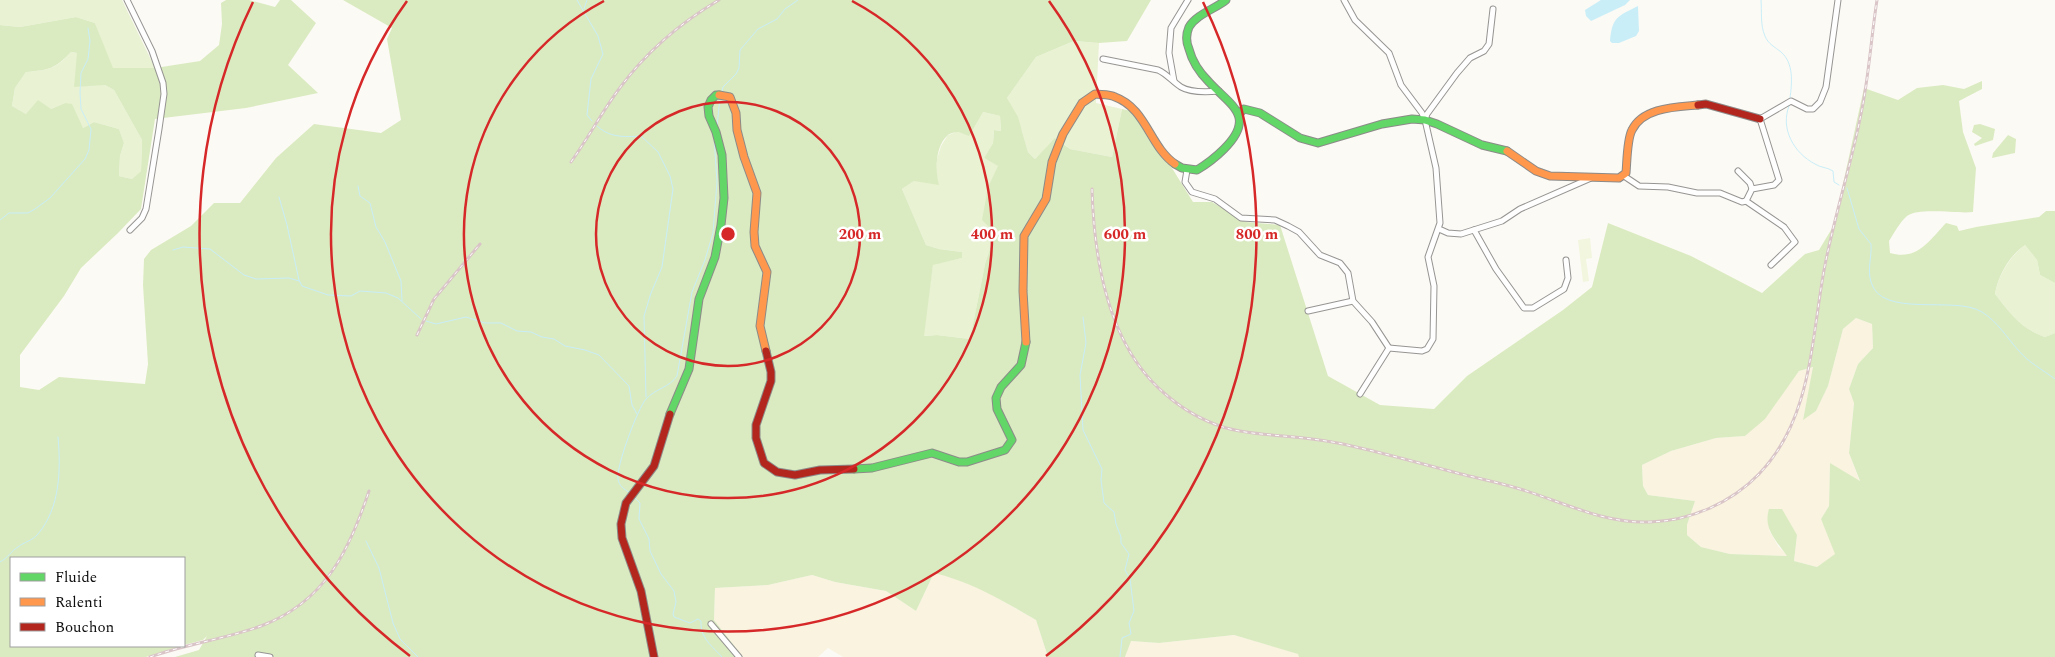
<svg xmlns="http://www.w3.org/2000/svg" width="2055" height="657" viewBox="0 0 2055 657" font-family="Spectral,serif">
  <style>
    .farmland { fill: #f9f3e0 }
    .green { fill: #e9f2d3 }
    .forest { fill: #dbebc1; fill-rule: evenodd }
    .pitch { fill: #f2f6de }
    .water { fill: #c9eef8 }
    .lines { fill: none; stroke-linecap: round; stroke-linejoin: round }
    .stream { stroke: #c9eef8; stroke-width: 1 }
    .street-casing { stroke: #969593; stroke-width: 7 }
    .fast-casing { stroke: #8c8b89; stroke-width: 9 }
    .slow-casing { stroke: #8c8b89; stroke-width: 9 }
    .jam-casing { stroke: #8c8b89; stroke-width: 9 }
    .street { stroke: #fffefe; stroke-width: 5 }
    .fast { stroke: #63d668; stroke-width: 7 }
    .slow { stroke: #ff974d; stroke-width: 7 }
    .jam { stroke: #b3261e; stroke-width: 7 }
    .rail-casing { stroke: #d9c4c7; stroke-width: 3 }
    .rail { stroke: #fff; stroke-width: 1; stroke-dasharray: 4; stroke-linecap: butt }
    .ring { fill: none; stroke: #d62828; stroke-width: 2.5 }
    .centre { fill: #d62828; stroke: #fff; stroke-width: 2.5 }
    .ring-label { font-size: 15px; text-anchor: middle; font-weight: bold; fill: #d62828; stroke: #fff; stroke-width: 5; stroke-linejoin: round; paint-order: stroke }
  </style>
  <rect width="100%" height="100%" fill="#fcfaf5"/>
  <g class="farmland">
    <polygon points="1856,318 1872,324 1873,348 1858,364 1849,389 1854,402 1849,453 1860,482 1830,464 1829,506 1821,519 1836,554 1817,567 1794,561 1797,535 1769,530 1778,546 1788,556 1730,554 1701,547 1687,535 1687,525 1695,501 1648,495 1643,486 1642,465 1671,451 1716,438 1745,436 1783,392 1799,371 1814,367 1803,419 1816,411 1828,386 1843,329"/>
    <polygon points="934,573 950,576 985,591 1036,620 1048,657 843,657 828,648 818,657 743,657 714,620 715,588 768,585 812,575 835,582 886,591 916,611"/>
    <polygon points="1234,635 1299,654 1299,657 1125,657 1130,641 1159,643"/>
  </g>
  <g class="green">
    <polygon points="0,0 122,0 155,68 112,68 95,23 76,17 20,27 0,25"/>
    <polygon points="1074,41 1099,43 1096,103 1122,109 1112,157 1070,149 1056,138 1035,159 1028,152 1022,131 1007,98 1036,57"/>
    <path d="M71,52L77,53L105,85L114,90L142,140L141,171L132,179L119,176L120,156L124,143L119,129L94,122L83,128L65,103L51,109L26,114L12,106L15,88L26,72C49,70 56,69 71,52Z"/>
    <polygon points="983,112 1000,116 1001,131 994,130 993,143 984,158 999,166 988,187 995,233 985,264 970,339 937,335 923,336 933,264 962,258 962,252 939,249 926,245 902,189 914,181 936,175 937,159 941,146 948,135 959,131"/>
    <path d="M2025,245L2037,260L2040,275L2055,283V333L2045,337C2021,329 2010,313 1995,294C1998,276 2010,256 2025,245Z"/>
  </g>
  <g class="forest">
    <path d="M226,0H249L275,7L280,0H291L316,23L288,65L318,93L246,108L155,119L141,209L118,233L81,268L64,296L20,355V387L39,390L59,377L145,384L148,364L143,285L144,259L151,250L191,226L214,203H240L276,158L314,124L381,133L401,120L387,39L392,28L343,0H1151L1127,41L1099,43L1074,41L1036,57L1007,98L1018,117L1028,152L1035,159L1055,138L1070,149L1112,157L1122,109L1131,111L1172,168L1193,202H1212L1246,222L1280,225L1328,376L1380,405L1434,409L1467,376L1563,310L1592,287L1608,223L1691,256L1762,293L1805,254L1819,250L1834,225L1864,88L1898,100L1917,88L1943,85L1964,89L1982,81V89L1959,101L1963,132L1976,168L1973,212C1957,214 1919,207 1907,216C1900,222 1894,233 1889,241L1890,253C1917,261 1929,241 1946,223L1957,226L1959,231L1976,227L2039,217L2046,211H2055V283L2040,275L2037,260L2025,245C2009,256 1998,276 1995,294C2010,313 2021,329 2045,337L2055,333V657H1299L1298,654L1234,635L1159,643L1131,641L1125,657H1048L1036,620C1003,601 972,582 934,573L916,611L886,591L835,582L812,575L768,585L715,588L714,620L743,657H175L199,650L207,636L203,640L184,645V558H11V646H182L146,657H0V25L20,27L76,17L95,23L113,68H155L200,61L219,45L222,24L221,3ZM71,52L77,53L74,87L105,85L114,90L142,140L141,171L132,179L119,176L120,156L124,143L119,129L94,122L83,128L72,104L65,103L51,109L38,100L26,114L12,106L15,88L26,72C49,70 55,69 71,52ZM983,112L1000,116L1001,131L994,130L993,143L984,158L998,166L988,187L982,220L995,233L985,264L970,339L937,335L924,336L933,265L962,258V252L939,249L926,245L902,189L914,181L939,185C935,171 935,146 948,135C950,133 956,132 959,132L969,136ZM1856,318L1872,324L1873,348L1858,364L1849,389L1854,403L1849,453L1860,481L1830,463L1829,506L1821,519L1835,554L1817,567L1794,561L1797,535L1782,509H1769C1763,529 1776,540 1787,556L1730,554L1701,547L1687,535V525L1695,501L1648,495L1643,486L1642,465L1671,451L1716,438L1745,436L1765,419L1799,371L1813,367L1803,420L1816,411L1828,386L1843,329Z"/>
    <polygon points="1980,124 1995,129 1993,140 1975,146 1974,144 1982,138 1972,132 1974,125"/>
    <polygon points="2008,135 2016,139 2015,153 1992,158 1993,153"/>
  </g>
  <polygon class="pitch" points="1590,238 1592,258 1586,259 1589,281 1583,282 1578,240"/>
  <g class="water">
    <polygon points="1601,0 1630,0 1625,5 1591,21 1586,16 1585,10"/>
    <path d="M1638,6L1639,31L1636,36L1619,43H1612L1610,41C1612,17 1618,16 1638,6Z"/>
  </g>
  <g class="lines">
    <g class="stream">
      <polyline points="577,0 598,36 603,54 591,79 587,115 592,121"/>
      <path d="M1761,0C1762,11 1760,25 1765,36C1768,44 1775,47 1781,52C1794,63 1792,83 1790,98"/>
      <polyline points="584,9 587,0"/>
      <polyline points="722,92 723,87 736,74 739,68 740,50 758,29 777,19 785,9 798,0"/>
      <path d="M1789,106C1780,129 1794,153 1815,164C1821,168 1827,167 1833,171L1834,182L1839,185"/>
      <path d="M596,125C609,138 624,137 641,136L658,152L670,176L673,189L662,267L651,293L644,316L646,397"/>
      <polyline points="717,126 720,98"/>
      <polyline points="358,186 360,196 370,203 376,227 385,242 401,281 402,301"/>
      <path d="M1847,188L1859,229L1871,244C1872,256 1867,269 1871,282C1881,319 1955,295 1982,312C1998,322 2007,338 2019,351C2028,362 2043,370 2055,379"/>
      <polyline points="279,197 287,225 299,280 302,286 328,295 351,296 360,291 386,293 398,298 421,319"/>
      <polyline points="0,220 9,213 28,213 35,209 50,198 85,159 89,150 91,129 81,109 80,93 81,73 88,59 90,41 88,28"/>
      <polyline points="173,250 183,247 210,249 244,275 256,279 289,278 299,281"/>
      <polyline points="1083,317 1086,343 1080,375 1083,430 1102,469 1101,480 1104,503 1114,512 1116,524 1121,537 1121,543 1129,554 1125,570 1130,579 1134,611 1129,623 1131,634 1122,638 1120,657"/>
      <polyline points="426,321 436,324 466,317 485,323 501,323 517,331 531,332 542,337 554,339 565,346 585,350 599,355 629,386 632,405 637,414"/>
      <path d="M630,493C624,489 619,486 618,479C616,466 638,408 646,399C655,389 670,387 677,376L692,292L705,260L713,233L717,182L714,137"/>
      <path d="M635,498L640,503L639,519L649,539L650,551L661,574L674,591L676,602L673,614L674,617L690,623L698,619L701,621C700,638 712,646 722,657"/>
      <polyline points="366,541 379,568 393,623 400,639 418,657"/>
      <path d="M0,562C8,558 11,551 18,547C24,542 32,541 38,534C60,508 61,470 58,437"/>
    </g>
    <defs>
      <g id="street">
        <polyline points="127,0 152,51 163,83 164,94 159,129 146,209 142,218 130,230"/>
        <polyline points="1344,0 1355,20 1389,53 1401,85 1422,113 1425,120 1436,168 1440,223 1428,257 1434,286 1433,339 1427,349 1422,351 1389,348 1360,394"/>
        <path d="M1103,59L1158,70C1167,74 1173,82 1181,87C1191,93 1208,92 1219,91"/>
        <polyline points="1174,81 1169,53 1171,28 1188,0"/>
        <polyline points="1425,120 1427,114 1457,73 1470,58 1484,51 1489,44 1493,9"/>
        <polyline points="1187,170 1185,182 1192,192 1215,199 1241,218 1275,220 1288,226 1299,232 1320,255 1340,263 1348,273 1353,301 1372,322 1389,348"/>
        <polyline points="1738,171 1750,183 1752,189"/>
        <polyline points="1624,176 1639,186 1668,187 1697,193 1720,193 1742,202 1746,201"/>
        <polyline points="1746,201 1752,189 1774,185 1779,180 1760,119 1791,101 1807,109 1813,109 1820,102 1826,87 1838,0"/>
        <polyline points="1746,201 1784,227 1795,242 1771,265"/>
        <polyline points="1439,229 1448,233 1461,234 1502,221 1520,209 1591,178"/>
        <polyline points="1474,230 1496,269 1524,308 1533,308 1564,289 1568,278 1566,260"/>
        <polyline points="1308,311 1353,301"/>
        <polyline points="711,624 739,657"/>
        <polyline points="258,655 270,657"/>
      </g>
      <g id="fast">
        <polyline points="1239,114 1244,109 1260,113 1300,138 1318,143 1382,124 1412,119 1425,120 1437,124 1482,145 1507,151"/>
        <path d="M1175,164L1182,168L1197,170C1207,164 1216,157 1224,149C1257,116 1230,105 1209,82C1200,73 1192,61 1189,49C1186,42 1186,34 1189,27C1197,14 1215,9 1226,0"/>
        <polyline points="670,414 689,369 699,299 715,257 721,225 724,198 722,155 716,132 709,116 708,107 711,100 716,95 719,95"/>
        <polyline points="854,469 872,468 932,453 959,462 967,462 1005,450 1012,440 997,409 996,398 1001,387 1021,365 1026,342"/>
      </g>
      <g id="slow">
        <polyline points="719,95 730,97 736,113 737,130 744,157 757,193 754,232 755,246 767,272 760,326 766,351"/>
        <path d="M1507,151L1536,171L1550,176L1619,178L1626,173C1627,162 1627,139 1632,130C1643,107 1677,107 1698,105"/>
        <path d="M1026,342L1023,291L1024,236L1046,199L1052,162L1063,134L1082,103L1095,94C1101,95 1109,94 1115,97C1146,108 1150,147 1175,164"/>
      </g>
      <g id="jam">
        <polyline points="1698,105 1706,104 1760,119"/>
        <polyline points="766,351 771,372 771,381 756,425 756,438 764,463 777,472 795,475 820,470 854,469"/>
        <polyline points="654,657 641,591 622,538 621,524 626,503 654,466 670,414"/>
      </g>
    </defs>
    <use href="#street" class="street-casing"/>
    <use href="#fast" class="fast-casing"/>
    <use href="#slow" class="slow-casing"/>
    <use href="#jam" class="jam-casing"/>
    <use href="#street" class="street"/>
    <use href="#fast" class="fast"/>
    <use href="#slow" class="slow"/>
    <use href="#jam" class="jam"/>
    <defs>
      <g id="rail">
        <path d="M571,162C588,138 602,112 619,89C646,52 680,23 719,0"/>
        <path d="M1092,189C1094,259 1108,345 1164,393C1181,408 1201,420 1223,427C1242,433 1262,434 1283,436C1307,438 1332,441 1356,447C1391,455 1426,465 1461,474C1481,479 1501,483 1520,489C1563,502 1604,524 1650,522C1690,521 1731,503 1759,474C1813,418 1811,337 1825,265C1835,214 1851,165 1861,114C1869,76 1871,38 1877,0"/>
        <polyline points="417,335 434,299 480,244"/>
        <path d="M150,657C186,644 225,639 261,626C325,602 349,551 369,491"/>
      </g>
    </defs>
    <use href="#rail" class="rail-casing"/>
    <use href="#rail" class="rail"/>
  </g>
  <g class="ring">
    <circle cx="728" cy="234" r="132"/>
    <path d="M852 1A264 264 0 1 1 604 1"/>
    <path d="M1049 1A397 397 0 1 1 407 1"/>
    <path d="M410 656A529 529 0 0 1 253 2M1203 2A529 529 0 0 1 1046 656"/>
  </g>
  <circle cx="728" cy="234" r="8" class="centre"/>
  <g class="ring-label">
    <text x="860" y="239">200 m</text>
    <text x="992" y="239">400 m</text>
    <text x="1125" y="239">600 m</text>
    <text x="1257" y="239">800 m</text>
  </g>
  <rect x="10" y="557" width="175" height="90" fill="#ffffff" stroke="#9f9f9f"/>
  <rect x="20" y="573" width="25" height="8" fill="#63d668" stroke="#9f9f9f"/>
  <text x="55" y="582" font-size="15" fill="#0f0f0f">Fluide</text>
  <rect x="20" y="598" width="25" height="8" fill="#ff974d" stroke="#9f9f9f"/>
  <text x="55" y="607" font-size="15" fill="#0f0f0f">Ralenti</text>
  <rect x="20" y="623" width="25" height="8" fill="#b3261e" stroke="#9f9f9f"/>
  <text x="55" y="632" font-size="15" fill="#0f0f0f">Bouchon</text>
</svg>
